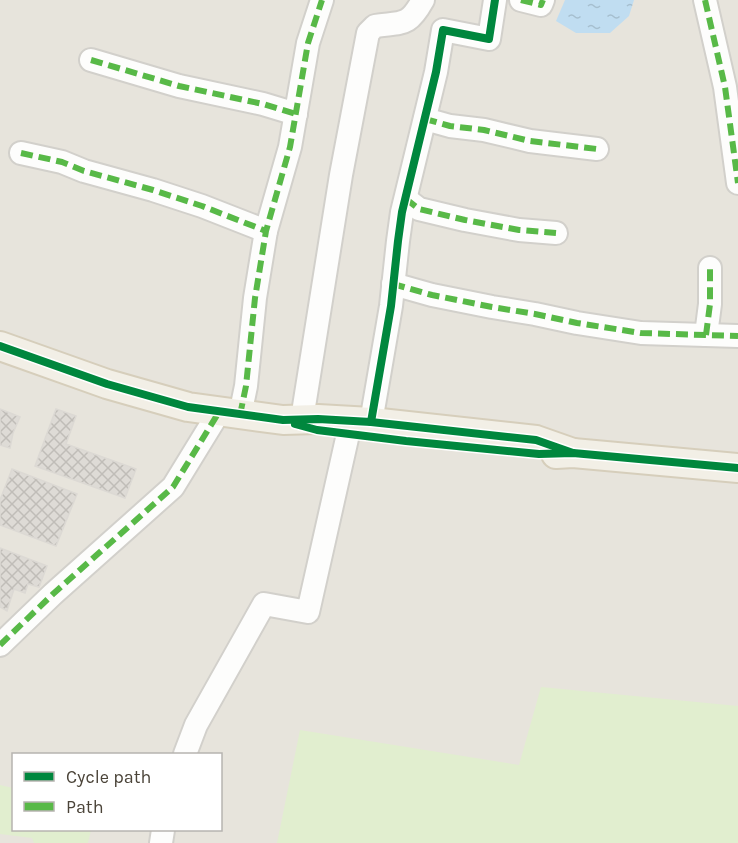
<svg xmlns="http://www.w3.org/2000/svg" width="738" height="843" viewBox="0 0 738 843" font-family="Karla,sans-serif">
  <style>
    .residential { fill: #e7e4dc; fill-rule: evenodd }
    .park { fill: #e1eecf }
    .water { fill: url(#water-ripples) }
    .building { fill: url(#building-cross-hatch); stroke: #dcd9d4; stroke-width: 1.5 }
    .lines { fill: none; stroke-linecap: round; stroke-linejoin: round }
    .minor-casing { stroke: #d2d0cb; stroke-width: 26 }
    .major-casing { stroke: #d6cebb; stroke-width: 32 }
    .minor { stroke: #fdfdfc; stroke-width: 22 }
    .major { stroke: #f2efe6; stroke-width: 28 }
    .quiet { stroke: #58b947; stroke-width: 6; stroke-dasharray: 12 6; stroke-linecap: butt }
    .cycleway-casing { stroke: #fff; stroke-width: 11 }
    .cycleway { stroke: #00873e; stroke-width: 8 }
  </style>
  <defs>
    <pattern id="water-ripples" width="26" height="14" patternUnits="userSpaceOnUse" patternTransform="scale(1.5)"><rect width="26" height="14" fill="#c0ddf1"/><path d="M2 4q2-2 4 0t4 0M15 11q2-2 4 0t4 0" fill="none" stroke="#a6bfcf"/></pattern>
    <pattern id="building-cross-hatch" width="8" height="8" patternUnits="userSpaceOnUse" patternTransform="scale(1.5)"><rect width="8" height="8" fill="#dedbd6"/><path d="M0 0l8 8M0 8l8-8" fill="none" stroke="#c0bdb8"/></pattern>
  </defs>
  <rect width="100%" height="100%" fill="#f4f2ee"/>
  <path class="residential" d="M0,0H738V843H0ZM14,754H220V830H14Z"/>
  <g class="park">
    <polygon points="541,687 738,706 738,843 277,843 300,730 519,765"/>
    <polygon points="0,785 13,788 14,830 91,830 88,843 34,843 32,838 0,834"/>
  </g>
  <polygon class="water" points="565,0 634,0 629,16 610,33 576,33 556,21"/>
  <g class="building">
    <polygon points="0,409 20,417 13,433 10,448 0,445"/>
    <polygon points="56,409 76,416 66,444 136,469 125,498 35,466"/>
    <polygon points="12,469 77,494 56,546 0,525 0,500"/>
    <polygon points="0,548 47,566 39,587 28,584 25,593 14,589 7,611 0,607"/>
  </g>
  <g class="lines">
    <defs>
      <g id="minor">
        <polyline points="521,0 541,5 543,0"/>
        <polyline points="705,0 725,87 738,183"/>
        <polyline points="91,60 179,86 263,104 296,114"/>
        <polyline points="425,119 450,126 484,130 530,141 597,149"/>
        <polyline points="21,153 62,162 84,171 153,190 202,206 266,231"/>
        <polyline points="406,199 419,209 465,220 519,230 556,233"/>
        <polyline points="393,284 432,295 492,307 535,314 577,323 641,333 738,336"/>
        <polyline points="706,335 710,304 710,268"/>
        <polyline points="240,415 246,386 255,298 266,231 290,147 308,43 322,0"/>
        <path d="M302,419L341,175L368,33L375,26C403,22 408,27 423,0"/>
        <polyline points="371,422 391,306 398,241 402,212 436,72 443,30 489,39 495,0"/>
        <polyline points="0,645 53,594 173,487 219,412"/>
        <polyline points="185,754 196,725 264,604 308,612 348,434"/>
        <polyline points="161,843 163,830"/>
      </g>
      <g id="major">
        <polyline points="0,346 107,384 188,407 283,420 318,419 371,422 536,440 573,453"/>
        <polyline points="556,454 573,453 738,468"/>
      </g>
    </defs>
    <use href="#minor" class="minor-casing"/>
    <use href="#major" class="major-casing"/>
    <use href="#minor" class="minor"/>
    <use href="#major" class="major"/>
    <g class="quiet">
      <polyline points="521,0 541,5 543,0"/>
      <polyline points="705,0 725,87 738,183"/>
      <polyline points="91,60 179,86 263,104 296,114"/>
      <polyline points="425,119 450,126 484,130 530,141 597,149"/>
      <polyline points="21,153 62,162 84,171 153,190 202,206 266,231"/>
      <polyline points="406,199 419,209 465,220 519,230 556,233"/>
      <polyline points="393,284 432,295 492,307 535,314 577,323 641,333 738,336"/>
      <polyline points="706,335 710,304 710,268"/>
      <polyline points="240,415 246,386 255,298 266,231 290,147 308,43 322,0"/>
      <polyline points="0,645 53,594 173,487 219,412"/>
    </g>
    <defs>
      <g id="cycleway">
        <polyline points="0,346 107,384 188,407 283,420 318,419 371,422 536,440 573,453"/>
        <polyline points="371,422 391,306 398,241 402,212 436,72 443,30 489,39 495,0"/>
        <polyline points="295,424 317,430 406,441 539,454 573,453 738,468"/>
      </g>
    </defs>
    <use href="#cycleway" class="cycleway-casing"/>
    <use href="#cycleway" class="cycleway"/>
  </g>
  <rect x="12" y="753" width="210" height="78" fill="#ffffff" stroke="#b7b4b0" stroke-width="1.5"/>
  <rect x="24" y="772" width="30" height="9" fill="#00873e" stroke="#b7b4b0" stroke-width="1.5"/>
  <text x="66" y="783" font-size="18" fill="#4b4439">Cycle path</text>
  <rect x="24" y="802" width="30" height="9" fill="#58b947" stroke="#b7b4b0" stroke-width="1.5"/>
  <text x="66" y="813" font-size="18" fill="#4b4439">Path</text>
</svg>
